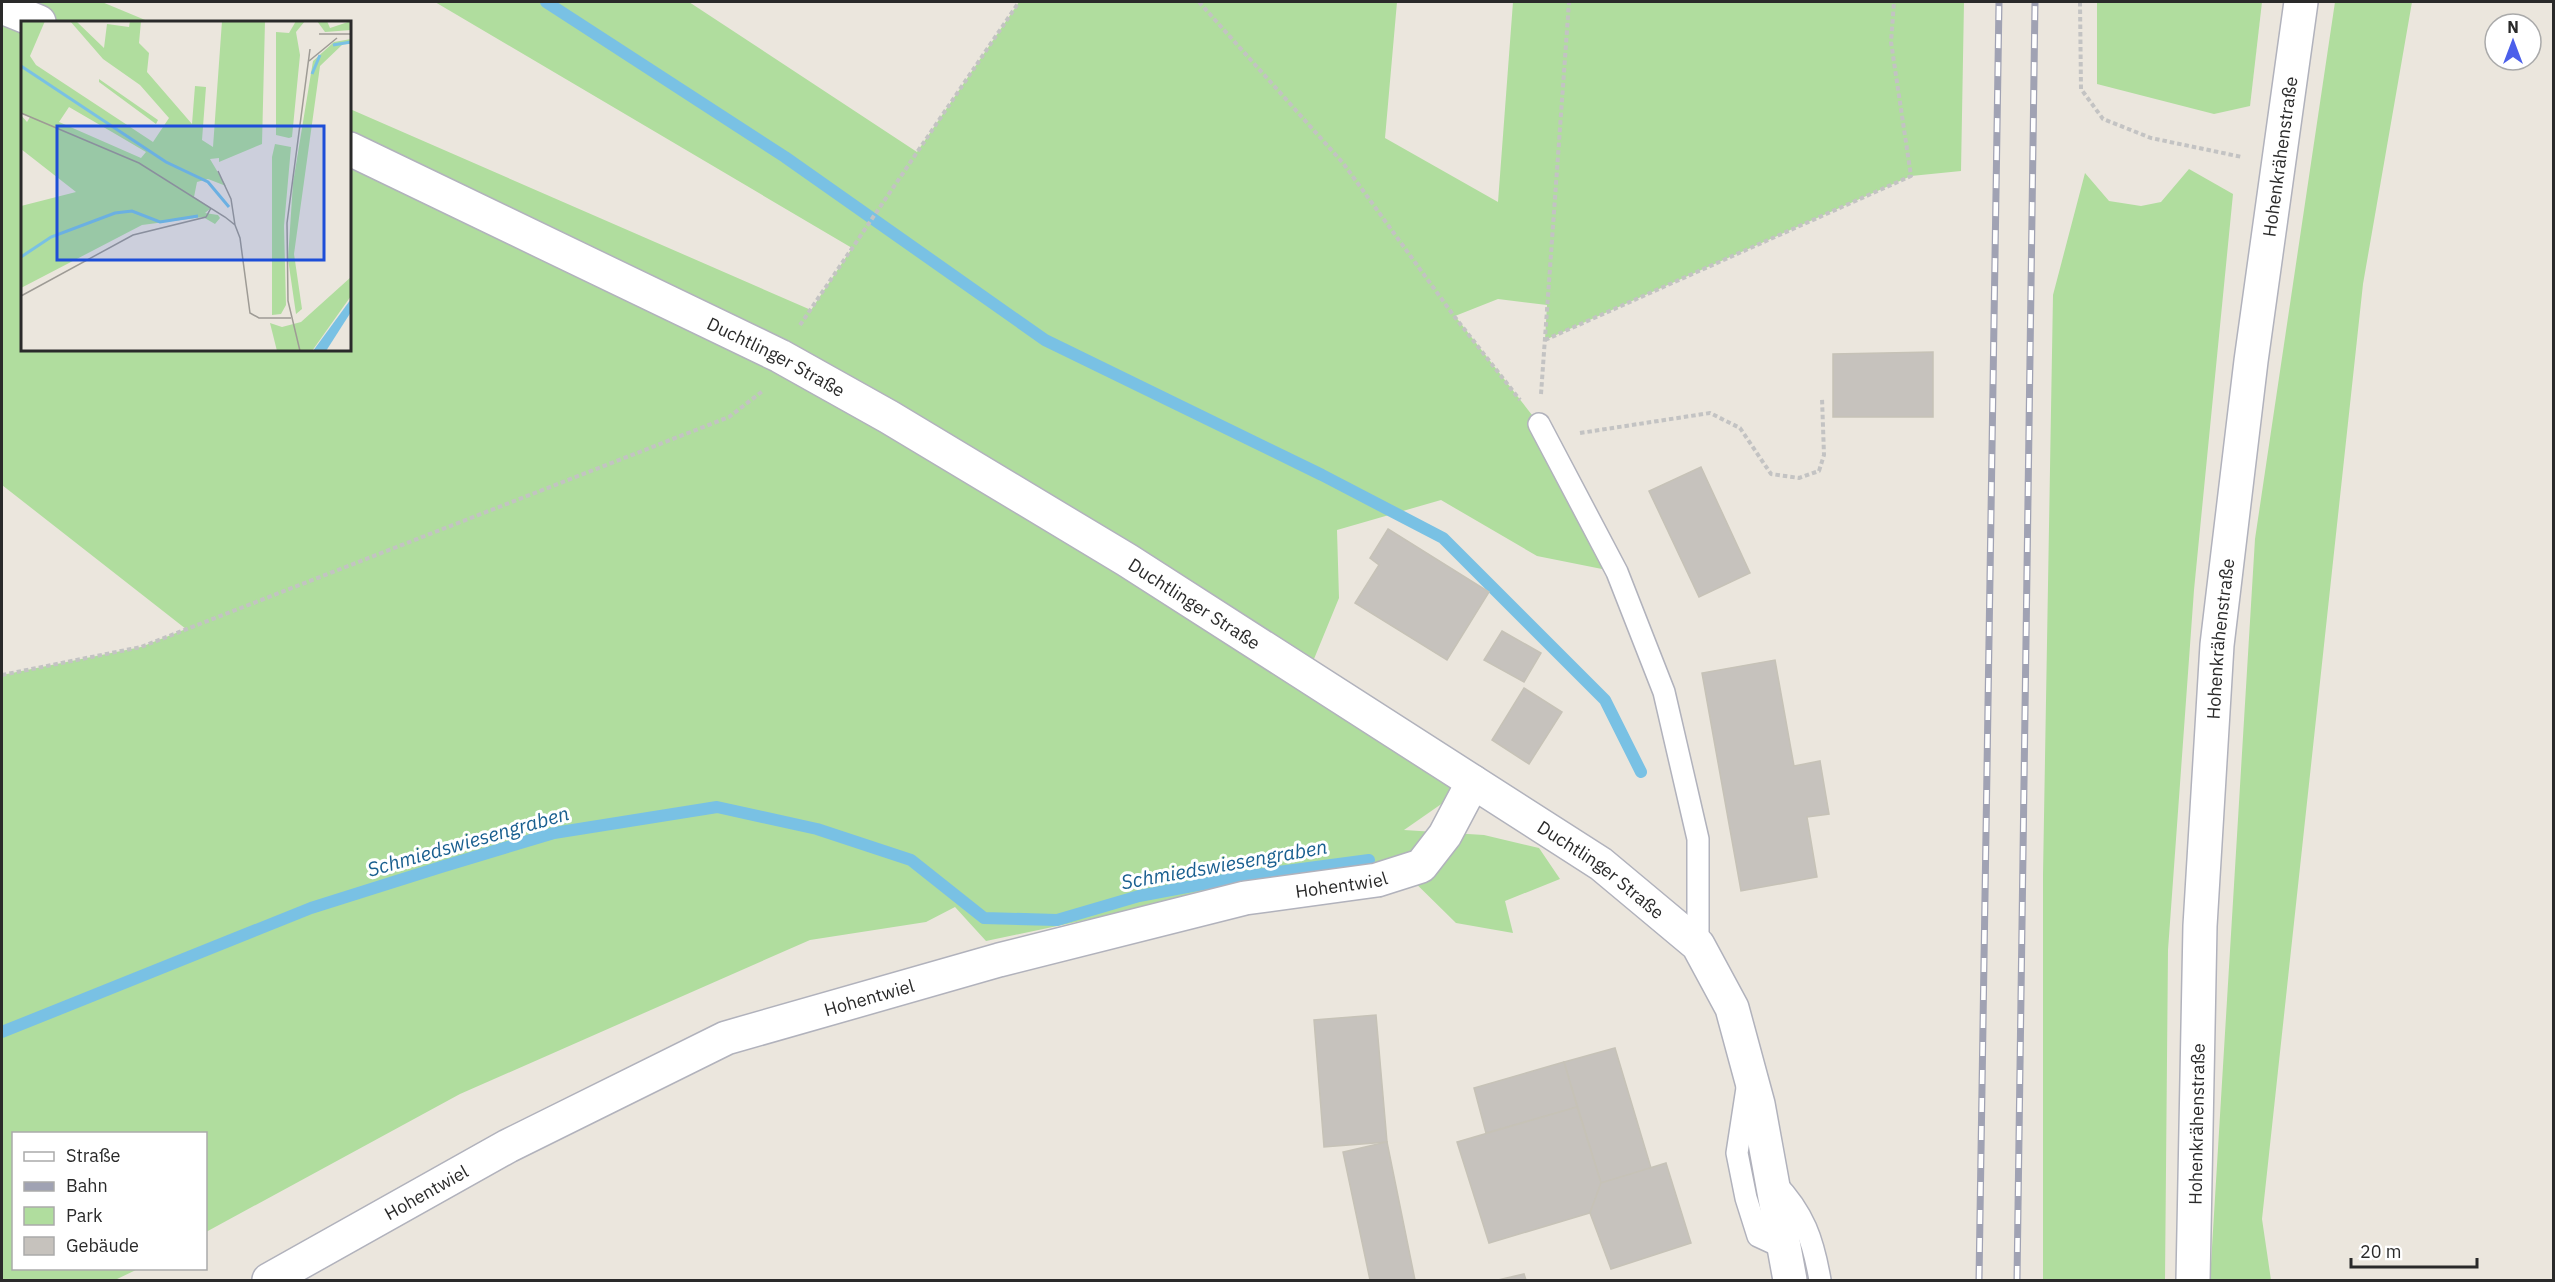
<svg xmlns="http://www.w3.org/2000/svg" width="2555" height="1282" viewBox="0 0 2555 1282" font-family="'IBM Plex Sans',sans-serif">
  <style>
    .green { fill: #b0dd9e }
    .lines { fill: none; stroke-linecap: round; stroke-linejoin: round }
    .stream { stroke: #79c1e4; stroke-width: 12 }
    .building { fill: #c6c2bd; stroke: #c6c2b7; stroke-width: 1.5 }
    .lane-casing { stroke: #b1b2bc; stroke-width: 24 }
    .street-casing { stroke: #b1b2bc; stroke-width: 36 }
    .secondary-casing { stroke: #b1b2bc; stroke-width: 36 }
    .path { stroke: #c3c3c3; stroke-width: 4; stroke-dasharray: 4.5 3; stroke-linecap: butt }
    .lane { stroke: #fff; stroke-width: 21 }
    .street { stroke: #fff; stroke-width: 33 }
    .secondary { stroke: #fff; stroke-width: 33 }
    .rail-casing { stroke: #a0a2b3; stroke-width: 7 }
    .rail { stroke: #fff; stroke-width: 4.5; stroke-dasharray: 14; stroke-linecap: butt }
    .labels { text-anchor: middle; dominant-baseline: central; stroke-width: 6; stroke-linejoin: round; paint-order: stroke }
    .street-label { font-size: 18px; fill: #2a2a2a; stroke: #fff }
    .water-label { font-size: 20px; font-style: italic; fill: #195f8f; stroke: #fff }
    .inset-river { fill: none; stroke: #79c1e4; stroke-width: 3 }
    .inset-road { fill: none; stroke: #9e9b95; stroke-width: 1.5 }
    .view { fill: #1d4ed8; fill-opacity: 0.15; stroke: #1d4ed8; stroke-width: 3 }
    .inset-edge { fill: none; stroke: #2a2a2a; stroke-width: 3 }
  </style>
  <rect width="100%" height="100%" fill="#ebe6dd"/>
  <g class="green">
    <polygon points="2,2 102,2 150,22 22,22 22,350 350,350 350,109 811,310 852,248 435,2 689,2 917,152 1019,2 1397,2 1385,138 1498,202 1513,2 1964,2 1961,171 1911,176 1545,340 1547,305 1498,299 1455,316 1539,424 1617,572 1537,556 1441,500 1337,530 1339,598 1307,676 1473,782 1404,830 1484,835 1539,848 1560,879 1505,901 1513,933 1456,923 1395,863 1190,898 986,941 955,907 926,922 810,940 460,1094 206,1232 206,1134 14,1134 14,1268 138,1269 115,1280 2,1280 2,675 141,647 186,629 2,485"/>
    <polygon points="2097,2 2262,2 2250,106 2214,114 2097,84"/>
    <polygon points="2335,2 2412,2 2363,284 2262,1219 2271,1280 2210,1280 2255,539"/>
    <polygon points="2189,169 2233,194 2194,590 2168,950 2165,1280 2043,1280 2043,875 2053,295 2085,173 2109,201 2141,206 2161,202"/>
  </g>
  <g class="lines">
    <g class="stream">
      <polyline points="546,2 785,157 1045,340 1322,475 1443,538 1605,700 1641,772"/>
      <polyline points="2,1032 311,908 441,867 554,833 717,807 817,829 911,860 984,918 1057,920 1139,896 1240,877 1369,860"/>
    </g>
  </g>
  <g class="building">
    <polygon points="1933,352 1933,417 1833,417 1833,354"/>
    <polygon points="1701,467 1750,573 1699,597 1649,491"/>
    <polygon points="1388,529 1489,592 1447,660 1355,603 1379,565 1370,558"/>
    <polygon points="1502,631 1541,653 1524,682 1484,660"/>
    <polygon points="1775,660 1794,766 1820,761 1829,814 1807,817 1817,877 1741,891 1702,673"/>
    <polygon points="1524,688 1562,712 1529,764 1492,740"/>
    <polygon points="1376,1015 1387,1142 1324,1147 1314,1020"/>
    <polygon points="1615,1048 1651,1168 1601,1183 1564,1062"/>
    <polygon points="1564,1062 1577,1107 1486,1133 1474,1088"/>
    <polygon points="1577,1107 1601,1183 1590,1213 1489,1243 1457,1142"/>
    <polygon points="1387,1142 1415,1280 1370,1280 1343,1152"/>
    <polygon points="1666,1163 1691,1243 1611,1269 1590,1213 1601,1183"/>
    <polygon points="1524,1274 1526,1280 1498,1280"/>
  </g>
  <g class="lines">
    <defs>
      <g id="lane">
        <polyline points="1539,424 1617,572 1664,692 1698,839 1698,945"/>
        <polyline points="1747,1088 1737,1153 1746,1198 1758,1236 1784,1248"/>
        <path d="M1775,1183C1804,1213 1813,1240 1820,1280"/>
      </g>
      <g id="street">
        <path id="s1" d="M269,1280L508,1146L726,1038L999,960L1245,898L1377,880L1421,866L1445,835L1473,782"/>
      </g>
      <g id="secondary">
        <polyline points="2,7 39,22"/>
        <path id="s2" d="M350,149L780,356L889,417L1127,560L1601,864L1698,945L1732,1008L1758,1104L1790,1280"/>
        <path id="s3" d="M2193,1280L2200,926L2217,645L2251,361L2301,2"/>
      </g>
    </defs>
    <use href="#lane" class="lane-casing"/>
    <use href="#street" class="street-casing"/>
    <use href="#secondary" class="secondary-casing"/>
    <g class="path">
      <polyline points="1199,2 1343,163 1454,316 1520,400"/>
      <polyline points="2080,2 2081,89 2103,119 2151,138 2242,157"/>
      <polyline points="800,325 1019,2"/>
      <polyline points="1545,340 1911,176 1891,42 1894,2"/>
      <polyline points="1541,394 1569,2"/>
      <polyline points="1580,433 1710,413 1740,428 1771,474 1799,478 1819,471 1824,455 1822,398"/>
      <polyline points="2,675 141,647 729,417 764,390"/>
    </g>
    <use href="#lane" class="lane"/>
    <use href="#street" class="street"/>
    <use href="#secondary" class="secondary"/>
    <defs>
      <g id="rail">
        <polyline points="1979,1280 1999,2"/>
        <polyline points="2017,1280 2035,2"/>
      </g>
    </defs>
    <use href="#rail" class="rail-casing"/>
    <use href="#rail" class="rail"/>
  </g>
  <g class="labels">
    <g class="street-label">
      <text stroke="none"><textPath href="#s3" startOffset="1128">Hohenkrähenstraße</textPath></text>
      <text stroke="none"><textPath href="#s2" startOffset="474">Duchtlinger Straße</textPath></text>
      <text stroke="none"><textPath href="#s2" startOffset="960">Duchtlinger Straße</textPath></text>
      <text stroke="none"><textPath href="#s3" startOffset="642">Hohenkrähenstraße</textPath></text>
      <text stroke="none"><textPath href="#s2" startOffset="1446">Duchtlinger Straße</textPath></text>
      <text stroke="none"><textPath href="#s1" startOffset="1152">Hohentwiel</textPath></text>
      <text stroke="none"><textPath href="#s1" startOffset="666">Hohentwiel</textPath></text>
      <text stroke="none"><textPath href="#s3" startOffset="156">Hohenkrähenstraße</textPath></text>
      <text stroke="none"><textPath href="#s1" startOffset="180">Hohentwiel</textPath></text>
    </g>
    <g class="water-label">
      <text transform="translate(468 841) rotate(-16)">Schmiedswiesengraben</text>
      <text transform="translate(1224 864) rotate(-10)">Schmiedswiesengraben</text>
    </g>
  </g>
  <g transform="translate(21 21)">
    <rect width="330" height="330" fill="#ebe6dd"/>
    <path d="M0,0H24L9,35L15,44L132,121L148,97L119,64L82,38L49,0H55L83,27L86,3L108,6L109,0H120L118,22L128,32L126,51L171,103L174,65L185,66L181,119L192,126L201,0H244L241,123L198,141V137L189,138L205,165L187,158L176,161L173,176L190,187L184,192L197,194L199,197L194,203L182,196L121,204L0,267V185L55,171L0,128V94L6,101L9,96L0,92ZM48,86L91,111L125,131L120,137L38,101ZM275,0H284L275,11L279,34L271,116L268,117L255,114V11L268,12ZM296,0H306L309,7L330,0V9L304,11ZM330,18V23H322L299,45L273,233L281,288L275,293L267,238L272,162L292,40L313,21ZM78,58L137,99L135,103L78,61ZM254,123L270,126L263,205L265,284L260,293L251,294V136ZM330,256V275L291,330H256L249,302L261,306L280,301Z" fill="#b0dd9e" fill-rule="evenodd"/>
    <path d="M330,278V291L305,330H292Z" fill="#79c1e4"/>
    <path class="inset-river" d="M312,24L330,21M0,45L145,141L187,161L208,186M291,53L299,34M0,236L30,216L94,192L111,190L139,201L177,195"/>
    <path class="inset-road" d="M298,13H330M288,40L316,17M0,92L118,142L204,196L214,204L219,217L229,292L238,297H270M197,150L210,178L214,204M0,275L112,214L185,196L190,187M279,330L267,280L266,202L289,28"/>
    <path class="view" d="M36,105H303V239H36Z"/>
    <rect width="330" height="330" class="inset-edge"/>
  </g>
  <rect width="2555" height="1282" fill="none" stroke="#2a2a2a" stroke-width="6"/>
  <rect x="12" y="1132" width="195" height="138" fill="#ffffff" stroke="#aaaaaa" stroke-width="1.5"/>
  <rect x="24" y="1152" width="30" height="9" fill="#ffffff" stroke="#aaaaaa" stroke-width="1.5"/>
  <text x="66" y="1162" font-size="18" fill="#2a2a2a">Straße</text>
  <rect x="24" y="1182" width="30" height="9" fill="#a0a2b3" stroke="#aaaaaa" stroke-width="1.5"/>
  <text x="66" y="1192" font-size="18" fill="#2a2a2a">Bahn</text>
  <rect x="24" y="1207" width="30" height="18" fill="#b0dd9e" stroke="#aaaaaa" stroke-width="1.5"/>
  <text x="66" y="1222" font-size="18" fill="#2a2a2a">Park</text>
  <rect x="24" y="1237" width="30" height="18" fill="#c6c2bd" stroke="#aaaaaa" stroke-width="1.5"/>
  <text x="66" y="1252" font-size="18" fill="#2a2a2a">Gebäude</text>
  <g transform="translate(2513 42)"><circle r="28" fill="#ffffff" stroke="#aaaaaa" stroke-width="1.5"/>
  <path d="M0-4.5L10 22L0 15L-10 22Z" fill="#4b5fea"/>
  <text y="-9" font-size="16" font-weight="bold" text-anchor="middle" fill="#2a2a2a">N</text>
  </g>
  <path d="M2351 1258v9h126v-9" fill="none" stroke="#2a2a2a" stroke-width="3"/>
  <text x="2360" y="1258" font-size="18" fill="#2a2a2a" stroke="#ffffff" stroke-width="4.5" paint-order="stroke">20 m</text>
</svg>
